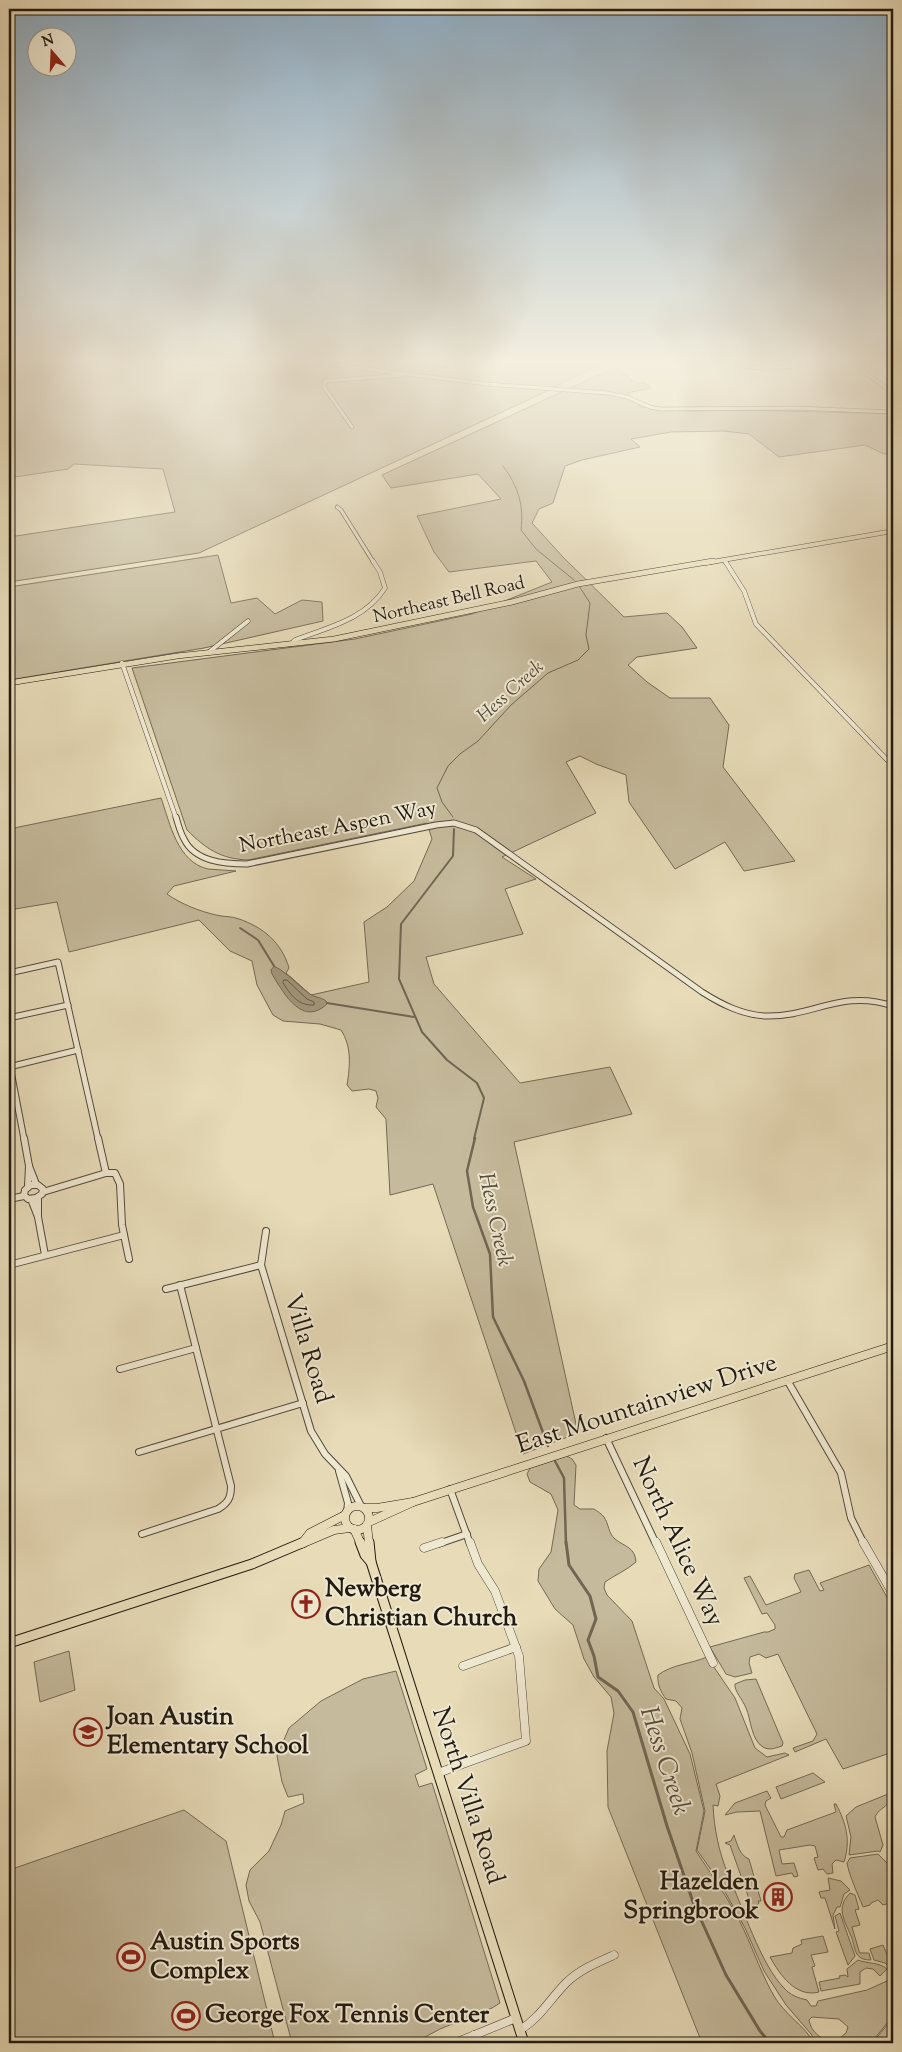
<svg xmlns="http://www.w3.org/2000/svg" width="902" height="2052" viewBox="0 0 902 2052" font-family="'Sorts Mill Goudy',serif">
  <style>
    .green { fill: #c5ba9c; stroke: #736a56; fill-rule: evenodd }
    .water { fill: #a4997f; stroke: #706653 }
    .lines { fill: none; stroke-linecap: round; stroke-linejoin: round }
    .shore { stroke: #625a48; stroke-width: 1 }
    .stream-far3 { stroke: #706653; stroke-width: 1 }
    .stream-far2 { stroke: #706653; stroke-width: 2 }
    .stream-far1 { stroke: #706653; stroke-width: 2.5 }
    .stream { stroke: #706653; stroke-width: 3 }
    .minor-far4-casing { stroke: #524a3b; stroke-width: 4.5 }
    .minor-far3-casing { stroke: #524a3b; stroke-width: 5 }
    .minor-far2-casing { stroke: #524a3b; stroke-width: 7 }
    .minor-far1-casing { stroke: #524a3b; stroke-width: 8 }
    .minor-casing { stroke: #524a3b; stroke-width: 9 }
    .major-far3-casing { stroke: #211a11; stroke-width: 5 }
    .major-far2-casing { stroke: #211a11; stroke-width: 6 }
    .major-far1-casing { stroke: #211a11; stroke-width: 9 }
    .major-casing { stroke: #211a11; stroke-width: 11 }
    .minor-far4 { stroke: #efe8d1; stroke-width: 3 }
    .minor-far3 { stroke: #efe8d1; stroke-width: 4 }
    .minor-far2 { stroke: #efe8d1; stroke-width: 5 }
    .minor-far1 { stroke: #efe8d1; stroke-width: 6 }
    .minor { stroke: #efe8d1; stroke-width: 8 }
    .major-far3 { stroke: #e7dbb8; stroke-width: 4 }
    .major-far2 { stroke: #e7dbb8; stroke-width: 5 }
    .major-far1 { stroke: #e7dbb8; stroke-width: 8 }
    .major { stroke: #e7dbb8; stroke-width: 9 }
    .labels { text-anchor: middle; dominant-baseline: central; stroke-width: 4; stroke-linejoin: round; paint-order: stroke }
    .far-street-label { font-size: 18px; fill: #211a11; stroke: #efe8d1 }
    .far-water-label { font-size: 19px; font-style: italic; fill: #554d3d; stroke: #efe8d1 }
    .street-label { font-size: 21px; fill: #211a11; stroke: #efe8d1 }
    .water-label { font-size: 22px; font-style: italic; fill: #554d3d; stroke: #efe8d1 }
    .near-street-label { font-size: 25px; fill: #211a11; stroke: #efe8d1 }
    .near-poi-label { font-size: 25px; font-weight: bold; fill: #211a11; stroke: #efe8d1; text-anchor: start }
    .near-water-label { font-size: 26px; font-style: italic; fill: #554d3d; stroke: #efe8d1 }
  </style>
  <rect width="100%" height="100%" fill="#e7dbb8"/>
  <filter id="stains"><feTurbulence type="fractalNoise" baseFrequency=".004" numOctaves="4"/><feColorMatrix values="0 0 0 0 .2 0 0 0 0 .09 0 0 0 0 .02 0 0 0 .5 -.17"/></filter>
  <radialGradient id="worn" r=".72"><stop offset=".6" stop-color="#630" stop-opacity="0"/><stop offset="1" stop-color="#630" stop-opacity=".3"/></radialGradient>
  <g class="green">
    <polygon points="9,359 609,359 545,392 199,553 9,582 9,537 175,512 163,469 74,464 68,469 15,477 9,473"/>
    <path d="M616,367L635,383H646L651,388L627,393L641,407L689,411L744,410L893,414V453L884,454L865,445L779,457L749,434L724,431L671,432L631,439L640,447L582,460L565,466L553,503L539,509L532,523L563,557L624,617L667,613L682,627L697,648L637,657L628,665L647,682L670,698H710L729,725L723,767L795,861L744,871L725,842L675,869L629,802L626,775L596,764L580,756L566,762L596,813L502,857L536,879L505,889L523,934L426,957L434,984L520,1083L610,1067L632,1114L514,1142L578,1433L523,1454L433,1184L390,1195L386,1119L376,1107L378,1098L376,1091L369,1089L352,1091L347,1085C350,1066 352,1047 341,1030L320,1024L283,1021L273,1015L257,985L252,961L230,951L199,920L69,952L57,902L9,910V829L161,798C170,823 177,862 208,869C217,870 227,870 236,871L174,886L167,894C181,904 199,911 216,915C224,917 232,916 239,919C263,927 282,943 289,968L286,973L311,995L369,982L364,922L387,907L414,881L432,839L427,823L248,860C221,859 206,849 187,830L132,668L355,639L472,614L552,582L536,561L449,572L434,552L417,516L501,499L478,474L391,488L382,475Z"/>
    <polygon points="218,555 231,603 257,598 275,614 302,600 322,602 323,621 204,648 9,680 9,587"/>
    <path d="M567,1456L572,1459L576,1465L574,1505L580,1509H594C597,1511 602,1514 604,1517C609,1524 608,1533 615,1539C625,1547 635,1547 636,1562C627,1570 615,1575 605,1582L604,1588L607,1595L632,1621L654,1688L664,1699L690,1754L704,1811L696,1851C713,1877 731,1902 744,1930C754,1952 762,1975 774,1996C784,2014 806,2027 814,2043H702L608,1807L607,1751L614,1713L611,1697L594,1677L584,1659L573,1625L555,1609L538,1581L539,1569L551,1552L558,1510L551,1494L530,1482L527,1474L530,1468Z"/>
    <polygon points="869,1565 893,1608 893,1752 843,1769 826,1739 795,1752 793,1748 813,1741 817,1734 778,1654 766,1658 759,1654 750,1657 749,1663 752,1673 735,1677 726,1674 710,1647 764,1632 768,1632 775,1629 775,1625 767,1613 762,1614 744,1578 750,1576 766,1605 801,1592 794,1578 795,1574 809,1570 820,1591 824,1590 820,1583"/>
    <polygon points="69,1651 75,1690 40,1702 34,1662"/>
    <path d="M707,1657L735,1698L755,1748L767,1757L785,1753L789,1755L716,1784L720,1796L718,1806L713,1805C714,1828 719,1853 728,1874C742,1906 761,1965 784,1988C790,1995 798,1998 807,2000L811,2006H816L818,2001L867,1990L887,1981L893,2008L892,2017L871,2043H816L811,2034L786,2005L764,1971L745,1928L719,1881L697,1850L705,1811L692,1753L680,1719L682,1708L676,1701L666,1699C661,1692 657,1685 658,1675C673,1664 691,1664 707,1657ZM812,2017L839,2019L848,2027L846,2033L835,2042C823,2041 811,2033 809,2020Z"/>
    <polygon points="396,1671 427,1769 415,1775 419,1787 432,1783 500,2003 492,2008 440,2029 414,2043 292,2043 260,1922 249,1901 246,1885 250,1870 269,1851 281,1825 285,1811 304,1803 303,1794 288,1797 282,1782 277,1756 289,1728 321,1701 363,1679"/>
    <path d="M756,1679L783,1743L782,1746C775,1748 770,1751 763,1747C751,1740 751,1719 746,1708C743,1700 734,1691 735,1684L745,1680Z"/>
    <polygon points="813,1773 825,1782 781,1799 776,1787"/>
    <path d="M767,1791L771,1798L766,1801L765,1805L781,1837H784L787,1830L836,1812L834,1804H836C846,1823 851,1840 844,1862L836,1860L832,1864L833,1873L827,1874L823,1869L818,1870L814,1858L818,1857L815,1846L810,1845L779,1850L782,1864L794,1863L798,1876L794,1877L792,1873L776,1876L760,1811L737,1812L725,1815L735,1803Z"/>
    <path d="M893,1792C888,1810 880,1806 875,1817L883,1845L880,1852L878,1851L849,1855L851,1837L846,1816L856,1807Z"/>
    <polygon points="184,1810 226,1841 275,2043 9,2043 9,1870"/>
    <path d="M734,1835C737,1844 740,1856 749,1859L761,1901H758L759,1903L753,1910L730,1845L725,1843L731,1841Z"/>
    <path d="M878,1854L893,1869V1902L883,1905L878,1900L871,1903L870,1905L863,1907C857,1892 850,1878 847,1863L850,1858Z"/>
    <polygon points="828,1878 841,1881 850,1890 844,1894 840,1907 837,1907 833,1915 835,1929 825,1898 821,1898 819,1892 830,1890"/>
    <path d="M850,1893L855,1895L859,1909L855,1910L860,1925L852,1927L859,1951L860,1953H869L871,1960C853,1960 856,1948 851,1936C845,1921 835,1908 850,1893Z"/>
    <polygon points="840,1913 855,1956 848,1965 836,1932 839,1931 835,1916"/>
    <path d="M823,1936L828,1952L811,1955L815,1966L812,1967L819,1992C796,1998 780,1975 770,1957L792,1953L793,1948L802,1944L801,1940Z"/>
    <polygon points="883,1945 891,1964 889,1967 885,1963 874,1960 870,1949"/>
    <path d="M858,1960C868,1964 879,1962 887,1969L880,1976L873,1969L866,1968L860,1972V1984L821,1991L819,1982L840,1978L839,1976L845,1975L848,1977L847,1969Z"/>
    <polygon points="893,2018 893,2043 872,2043 873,2042"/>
  </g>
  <path class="water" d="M274,966C288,973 297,985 310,994C316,998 323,997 328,1003C303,1028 284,994 272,974L271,970Z"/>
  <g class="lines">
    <path class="shore" d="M284,980H287L307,999L314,1002V1005C298,1006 291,995 283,983Z"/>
    <g class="stream-far3">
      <path d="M503,466C518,486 524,505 521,530L536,549L574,580"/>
      <polyline points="453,817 442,802 437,788 448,766 460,754 478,741 511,705 548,673 578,660 589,649 586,635 590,603 579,586"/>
    </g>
    <g class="stream-far2">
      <polyline points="454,829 453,856 401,924 399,979 422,1032 447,1060 477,1083 484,1098 474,1139"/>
      <polyline points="240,928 258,940 274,966"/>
      <polyline points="327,1003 414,1017"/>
    </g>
    <g class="stream-far1">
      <polyline points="475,1138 467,1171 473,1207 490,1254 493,1317 524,1381 548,1446"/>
      <polyline points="555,1461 564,1478 566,1544"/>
    </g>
    <polyline class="stream" points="566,1542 569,1565 590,1596 596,1619 588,1640 594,1656 598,1677 618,1691 633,1712 667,1826 693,1902 726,1975 760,2031 770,2043"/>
    <defs>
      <g id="minor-far4">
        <polyline points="250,359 326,364 487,384 607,393 627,397 650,407 660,409 795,408 893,412"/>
        <path d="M725,359C760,377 800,364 837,359"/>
        <polyline points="851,359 851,362 893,393"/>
        <polyline points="352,427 324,387 325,381 402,375"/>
        <polyline points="337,507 341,510 374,563"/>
        <polyline points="724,560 726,563"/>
      </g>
      <g id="minor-far3">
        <polyline points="725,561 744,591 756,624 893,766"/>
        <path d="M291,644L295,640C327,628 366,619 385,588L380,572L373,561"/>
        <polyline points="209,652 248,621"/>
        <polyline points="122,663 176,818"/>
      </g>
      <g id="minor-far2">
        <path d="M176,817C178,824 180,832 184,839C195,862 225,864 247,864L436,825L454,823L476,830L702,992C721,1004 742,1015 766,1016C814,1017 841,989 893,1006"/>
        <polyline points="9,932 11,930"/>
        <polyline points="9,973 58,962 98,1139"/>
        <polyline points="9,1018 68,1005"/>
        <polyline points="10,1066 24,1139"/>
        <polyline points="9,1067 78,1050"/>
      </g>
      <g id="minor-far1">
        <polyline points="24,1138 29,1166 36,1184"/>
        <polyline points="98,1138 106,1173"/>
        <polygon points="31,1185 38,1185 43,1189 42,1194 36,1198 28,1199 24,1195 25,1190"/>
        <polyline points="28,1186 29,1166"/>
        <polyline points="43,1192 106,1173 115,1173 120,1184 122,1225 129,1259"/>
        <polyline points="38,1197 38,1217 45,1255"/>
        <polyline points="9,1199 24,1196"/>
        <polyline points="31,1199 38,1217"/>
        <polyline points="266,1231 261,1265 311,1431 325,1454 346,1476 361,1506"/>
        <polyline points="9,1265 124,1235"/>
        <polyline points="166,1289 261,1265"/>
        <polyline points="120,1369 196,1348"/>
        <polyline points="787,1380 841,1473 851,1518 864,1544"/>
        <polyline points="606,1438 656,1544"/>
        <polyline points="139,1452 303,1403"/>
        <polyline points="339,1471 348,1503 347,1512"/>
        <polyline points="450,1489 470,1544"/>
        <path d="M142,1534L218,1509C228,1503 231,1498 231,1486L180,1285"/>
        <polyline points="438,1544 467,1534"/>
      </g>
      <g id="minor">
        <polyline points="656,1542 713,1663"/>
        <polyline points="863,1542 893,1594"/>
        <polyline points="424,1548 442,1542"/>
        <polyline points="463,1666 516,1647"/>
        <polyline points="438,1773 526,1741 519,1656 495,1591 478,1564 470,1542"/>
        <path d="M520,2030C540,2018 550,1999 566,1983C579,1970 598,1962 614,1955"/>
        <polyline points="474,2035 476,2043"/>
        <polyline points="455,2043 516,2018"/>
      </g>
      <polyline id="major-far3" points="706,563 893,531"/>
      <polyline id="major-far2" points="9,683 177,656 334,639 512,602 578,584 713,561"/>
      <g id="major-far1">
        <circle cx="357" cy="1518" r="12"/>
        <polyline points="365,1508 377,1508 413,1502"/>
        <polyline points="369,1522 413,1502 893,1346"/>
        <polyline points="367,1525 369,1544"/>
        <polyline points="354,1529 361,1544"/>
        <polyline points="303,1542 310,1533 345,1515"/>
        <polyline points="301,1544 334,1530 350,1528"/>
      </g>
      <g id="major">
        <polyline points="360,1542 365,1555 371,1562"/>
        <polyline points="369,1542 371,1562 524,2043"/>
        <polyline points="9,1643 252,1564 304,1542"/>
      </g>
    </defs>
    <use href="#minor-far4" class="minor-far4-casing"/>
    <use href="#minor-far3" class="minor-far3-casing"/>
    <use href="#minor-far2" class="minor-far2-casing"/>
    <use href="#minor-far1" class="minor-far1-casing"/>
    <use href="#minor" class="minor-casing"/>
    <use href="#major-far3" class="major-far3-casing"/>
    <use href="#major-far2" class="major-far2-casing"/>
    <use href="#major-far1" class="major-far1-casing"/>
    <use href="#major" class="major-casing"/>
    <use href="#minor-far4" class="minor-far4"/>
    <use href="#minor-far3" class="minor-far3"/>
    <use href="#minor-far2" class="minor-far2"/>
    <use href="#minor-far1" class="minor-far1"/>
    <use href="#minor" class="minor"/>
    <use href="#major-far3" class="major-far3"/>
    <use href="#major-far2" class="major-far2"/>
    <use href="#major-far1" class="major-far1"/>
    <use href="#major" class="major"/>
  </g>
  <linearGradient id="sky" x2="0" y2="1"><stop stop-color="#8da9be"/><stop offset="0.56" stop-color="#f4efdf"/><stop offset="1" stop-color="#f4efdf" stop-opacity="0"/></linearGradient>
  <rect width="902" height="646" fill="url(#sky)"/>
  <defs>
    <symbol id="church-ring" viewBox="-11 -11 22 22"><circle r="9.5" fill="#efe8d1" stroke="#8f2418" stroke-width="1.5"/><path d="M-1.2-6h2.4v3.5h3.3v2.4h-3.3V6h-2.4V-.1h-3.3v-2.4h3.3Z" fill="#8f2418"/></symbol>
    <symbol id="school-ring" viewBox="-11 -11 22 22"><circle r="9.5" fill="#efe8d1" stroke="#8f2418" stroke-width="1.5"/><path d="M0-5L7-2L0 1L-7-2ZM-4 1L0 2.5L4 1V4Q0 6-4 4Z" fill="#8f2418"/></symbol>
    <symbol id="building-ring" viewBox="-11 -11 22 22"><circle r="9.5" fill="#efe8d1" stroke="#8f2418" stroke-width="1.5"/><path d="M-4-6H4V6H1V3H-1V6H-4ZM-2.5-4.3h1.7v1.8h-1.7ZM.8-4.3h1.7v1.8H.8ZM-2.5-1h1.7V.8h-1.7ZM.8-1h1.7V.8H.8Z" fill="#8f2418"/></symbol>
    <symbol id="stadium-ring" viewBox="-11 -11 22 22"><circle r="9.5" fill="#efe8d1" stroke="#8f2418" stroke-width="1.5"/><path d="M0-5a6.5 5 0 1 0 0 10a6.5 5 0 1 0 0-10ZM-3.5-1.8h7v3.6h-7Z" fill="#8f2418"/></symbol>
  </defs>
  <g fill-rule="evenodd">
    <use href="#church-ring" x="290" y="1588" width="32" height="32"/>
    <use href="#school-ring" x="72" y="1716" width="32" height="32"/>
    <use href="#building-ring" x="762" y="1881" width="32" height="32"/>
    <use href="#stadium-ring" x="115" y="1941" width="32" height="32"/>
    <use href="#stadium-ring" x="170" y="2000" width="32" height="32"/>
  </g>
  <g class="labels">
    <g class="far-street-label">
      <text transform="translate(449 601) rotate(-13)">Northeast Bell Road</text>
    </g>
    <g class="far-water-label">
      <text transform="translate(511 692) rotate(-42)">Hess Creek</text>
    </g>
    <g class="street-label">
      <text transform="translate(338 828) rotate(-11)">Northeast Aspen Way</text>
    </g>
    <g class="water-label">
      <text transform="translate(494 1220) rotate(78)">Hess Creek</text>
    </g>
    <g class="near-street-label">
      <text transform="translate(307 1349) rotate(73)">Villa Road</text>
      <text transform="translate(647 1405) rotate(-18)">East Mountainview Drive</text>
      <text transform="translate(677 1542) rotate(65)">North Alice Way</text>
      <text transform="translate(467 1796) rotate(72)">North Villa Road</text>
    </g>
    <g class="near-poi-label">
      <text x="325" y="1590">Newberg<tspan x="325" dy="29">Christian Church</tspan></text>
      <text x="107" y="1718">Joan Austin<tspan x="107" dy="29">Elementary School</tspan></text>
      <text x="759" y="1883" text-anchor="end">Hazelden<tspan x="759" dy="29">Springbrook</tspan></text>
      <text x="150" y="1943">Austin Sports<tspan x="150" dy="29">Complex</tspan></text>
      <text x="205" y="2016">George Fox Tennis Center</text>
    </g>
    <g class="near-water-label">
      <text transform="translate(664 1761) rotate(72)">Hess Creek</text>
    </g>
  </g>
  <rect width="902" height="2052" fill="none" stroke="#e7dbb8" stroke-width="30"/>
  <rect x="10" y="10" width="882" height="2032" fill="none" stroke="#211a11" stroke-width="2.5"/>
  <rect x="15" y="15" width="872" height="2022" fill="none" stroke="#211a11"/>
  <g transform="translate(52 52) rotate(341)"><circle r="24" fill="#efe8d1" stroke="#9d9684"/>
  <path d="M0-4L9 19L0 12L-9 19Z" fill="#8f2418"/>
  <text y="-8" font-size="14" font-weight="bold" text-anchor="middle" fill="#211a11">N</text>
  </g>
  <rect width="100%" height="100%" filter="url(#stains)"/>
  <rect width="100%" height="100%" fill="url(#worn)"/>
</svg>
